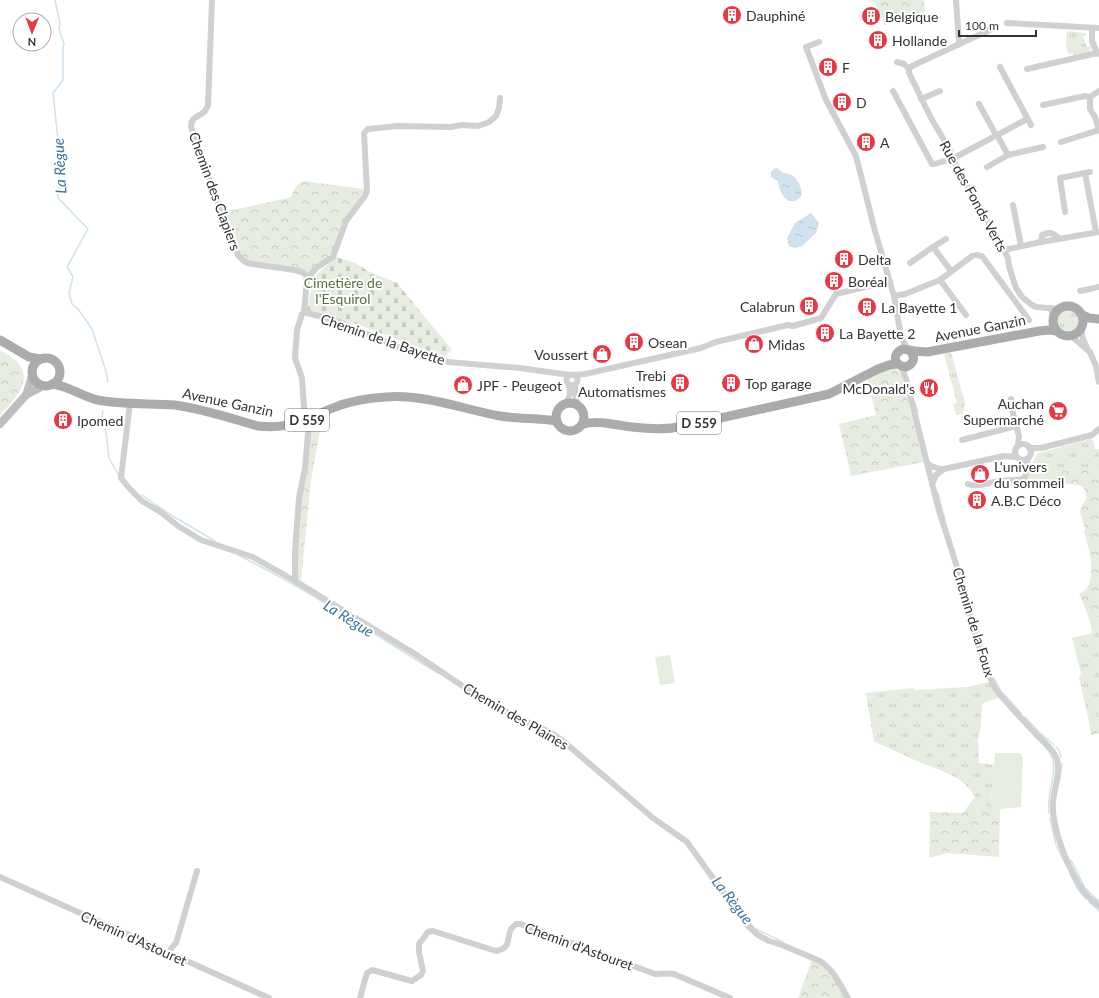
<svg xmlns="http://www.w3.org/2000/svg" width="1099" height="998" viewBox="0 0 1099 998" font-family="Lato,sans-serif">
  <style>
    .grass { fill: url(#grass-tufts) }
    .forest { fill: url(#forest-crowns) }
    .cemetery { fill: url(#cemetery-stones) }
    .garden { fill: #e6ecdf }
    .water { fill: url(#water-ripples) }
    .lines { fill: none; stroke-linecap: round; stroke-linejoin: round }
    .stream { stroke: #cfe2ee; stroke-width: 1.5 }
    .minor { stroke: #d0d0d0; stroke-width: 6 }
    .secondary { stroke: #bdbdbd; stroke-width: 8 }
    .primary { stroke: #ababab; stroke-width: 9 }
    .labels { text-anchor: middle; dominant-baseline: central; stroke-width: 4; stroke-linejoin: round; paint-order: stroke }
    .shield { fill: #fff; stroke: #707070; stroke-width: 1 }
    .shield-label { font-size: 13px; font-weight: bold; fill: #333 }
    .poi-label { font-size: 14px; fill: #333; stroke: #fff; text-anchor: start }
    .street-label { font-size: 14px; fill: #333; stroke: #fff }
    .park-label { font-size: 14px; fill: #56703f; stroke: #fff }
    .water-label { font-size: 15px; font-style: italic; fill: #3f7597; stroke: #fff }
  </style>
  <defs>
    <pattern id="grass-tufts" width="24" height="20" patternUnits="userSpaceOnUse"><rect width="24" height="20" fill="#e6ecdf"/><path d="M3 7l-1-3M5 7V3M7 7l1-3M15 17l-1-3M17 17v-4M19 17l1-3" fill="none" stroke="#c6cbc0"/></pattern>
    <pattern id="forest-crowns" width="20" height="18" patternUnits="userSpaceOnUse"><rect width="20" height="18" fill="#e6ecdf"/><path d="M2 6a3 3 0 1 1 6 0M12 15a3 3 0 1 1 6 0" fill="none" stroke="#c6cbc0"/></pattern>
    <pattern id="cemetery-stones" width="16" height="16" patternUnits="userSpaceOnUse"><rect width="16" height="16" fill="#e6ecdf"/><path d="M2 7V4a2 2 0 0 1 4 0v3zM10 15v-3a2 2 0 0 1 4 0v3z" fill="#c6cbc0"/></pattern>
    <pattern id="water-ripples" width="26" height="14" patternUnits="userSpaceOnUse"><rect width="26" height="14" fill="#cfe2ee"/><path d="M2 4q2-2 4 0t4 0M15 11q2-2 4 0t4 0" fill="none" stroke="#b2c2cd"/></pattern>
  </defs>
  <rect width="100%" height="100%" fill="#fff"/>
  <g class="grass">
    <path d="M1067,31L1085,33L1087,35L1083,37L1087,47H1091C1090,55 1081,55 1074,56L1073,53L1068,54L1066,45Z"/>
    <circle cx="1068" cy="321" r="11"/>
    <polygon points="951,352 965,403 963,414 956,415 953,404 957,403 944,354"/>
    <polygon points="1091,439 1093,440 1095,449 1099,449 1099,464 1074,473 1066,471 1051,472 1028,478 1031,465 1038,453"/>
    <polygon points="1099,614 1099,714 1088,717 1079,678 1081,673 1072,638 1092,633 1090,622"/>
    <path d="M989,682L999,697L982,704L981,726L978,738L979,763L994,765L991,802L992,807L968,806L975,797C964,775 937,770 917,761C903,755 889,747 874,742L866,693L913,688L916,690L967,687Z"/>
  </g>
  <g class="forest">
    <polygon points="871,0 924,0 925,12 885,25 875,3"/>
    <path d="M304,181L364,189L367,196L346,223L337,250L314,274L304,270L247,261L238,252L225,212L291,197C294,190 297,183 304,181Z"/>
    <path d="M0,350C5,354 12,357 16,361C36,380 13,401 0,415Z"/>
    <polygon points="890,367 898,370 901,374 924,462 851,476 839,424 876,415 867,377"/>
    <polygon points="322,418 311,481 301,580 293,578 305,459 306,423"/>
    <path d="M1099,464V614L1090,622L1086,610L1079,593C1099,589 1090,548 1084,532L1085,529L1080,512L1081,507L1087,498L1084,488C1079,484 1076,485 1070,484C1066,484 1063,482 1060,479L1058,480L1044,489H1040L1015,484L1026,482L1028,478L1051,472L1067,471L1074,473Z"/>
    <polygon points="1099,714 1099,733 1091,735 1088,717"/>
    <polygon points="968,806 992,807 1000,809 999,857 947,853 929,858 930,812 963,813"/>
    <polygon points="812,960 825,967 829,971 846,998 798,998"/>
  </g>
  <polygon class="cemetery" points="337,257 355,263 370,272 397,283 452,350 444,357 351,322 307,310 314,277 325,267"/>
  <g class="garden">
    <polygon points="670,655 675,683 660,685 655,657"/>
    <polygon points="995,753 1020,753 1023,758 1021,807 1000,809 992,807 991,802"/>
  </g>
  <g class="water">
    <path d="M776,168C780,169 781,172 784,173C787,174 790,174 793,176C799,181 807,195 797,200C786,206 778,189 778,181C774,178 770,179 771,172L774,169Z"/>
    <polygon points="811,213 819,223 816,233 802,246 795,248 789,246 787,238 795,223"/>
  </g>
  <g class="lines">
    <g class="stream">
      <polyline points="55,0 60,23 59,29 64,44 63,47 63,80 53,93 60,159 58,198 88,229 67,267 73,277 69,293 72,304 78,309 92,329 106,371 108,382"/>
      <polyline points="915,403 918,412"/>
      <polyline points="103,411 102,418 106,432 109,458 119,476"/>
      <polyline points="938,493 945,520"/>
      <polyline points="142,495 171,515 215,541"/>
      <path d="M238,555C307,589 372,633 438,673"/>
      <polyline points="975,622 982,644"/>
      <polyline points="994,679 1001,691 1021,713"/>
      <polyline points="1025,717 1040,733 1054,745"/>
      <path d="M1034,736C1040,742 1049,749 1052,757C1058,773 1046,795 1049,813"/>
      <polyline points="1056,747 1059,750 1061,757"/>
      <polyline points="1060,778 1062,764"/>
      <polyline points="1050,818 1056,845 1066,865"/>
      <polyline points="1071,860 1085,888 1099,901"/>
      <polyline points="1070,874 1077,888 1086,899"/>
      <polyline points="719,882 754,928 783,942"/>
      <polyline points="1089,902 1099,911"/>
    </g>
    <g class="minor">
      <path d="M212,0L208,105C205,118 191,113 191,127L219,206L238,255C243,261 246,263 252,264L294,270L302,272L306,275L307,279L304,312L302,314L297,330L295,358L302,378L304,407"/>
      <polyline points="956,0 959,42 958,45"/>
      <polyline points="1007,23 1099,28"/>
      <polyline points="1092,28 1092,41 1097,53 1099,54"/>
      <polyline points="819,42 806,47 826,100 856,156 875,231 894,296 901,336 907,349"/>
      <polyline points="897,62 904,64 909,69"/>
      <polyline points="1000,67 1031,125"/>
      <polyline points="909,69 909,73 931,118 951,152 956,166 1004,250 1008,258 1009,266 1016,288 1022,297 1032,305 1036,307 1060,309"/>
      <polyline points="909,69 912,66 994,28"/>
      <polyline points="1027,69 1097,53"/>
      <polyline points="893,91 932,164 935,164 954,158 1027,119"/>
      <polyline points="921,99 940,91"/>
      <polyline points="979,104 996,135"/>
      <polyline points="1043,105 1085,96 1090,97 1099,91"/>
      <polyline points="1061,142 1099,130 1095,117 1090,109 1090,97"/>
      <polyline points="1008,155 1043,147"/>
      <polyline points="987,167 1008,155 997,135"/>
      <polyline points="1090,172 1085,173 1096,232"/>
      <polyline points="1013,205 1021,246"/>
      <polyline points="1065,212 1060,178 1085,173"/>
      <path d="M1059,238C1053,233 1050,231 1042,235L1041,242L1099,232"/>
      <polyline points="933,247 946,239"/>
      <polyline points="1004,250 1041,242"/>
      <polyline points="976,255 982,256 1029,320"/>
      <polyline points="910,263 933,247 951,271"/>
      <polyline points="307,279 316,268 333,257 346,221 365,196 367,191 364,133 368,129 398,126 451,127 462,125 478,126 489,122 496,116 499,108 500,98"/>
      <polyline points="940,280 966,315"/>
      <polyline points="1080,291 1099,287"/>
      <polyline points="894,296 905,294 940,280 972,256"/>
      <polyline points="1050,308 1054,316"/>
      <polyline points="304,312 340,322 398,347 448,362 520,368 570,375"/>
      <polyline points="1081,329 1083,339 1087,348"/>
      <polyline points="1071,336 1090,352 1096,366 1099,382"/>
      <path d="M901,366L906,379L938,507L962,583L977,641L990,677L995,688L1001,696C1013,709 1024,722 1036,734C1043,741 1052,748 1056,757C1062,771 1054,788 1053,802C1051,827 1068,868 1082,889C1086,896 1093,901 1099,906"/>
      <circle cx="572" cy="380" r="5.5"/>
      <polyline points="574,375 585,374 701,348 716,342 788,325 793,326 821,318 836,294 890,281"/>
      <polyline points="575,384 575,393 577,404"/>
      <polyline points="1011,399 1011,406 1019,436 1018,446"/>
      <polyline points="130,403 121,478 129,488 142,501 162,513 178,526 201,540 253,557 295,581"/>
      <polyline points="567,403 570,393 569,385"/>
      <path d="M308,420L309,423L305,468L299,498L295,552V581L387,637L415,654L476,695L520,719L550,732L563,741L653,818L687,842L746,924L758,935L769,941L782,945L820,961C834,970 840,985 848,998"/>
      <polyline points="962,440 1016,426"/>
      <circle cx="1023" cy="452" r="8"/>
      <polyline points="1029,448 1041,448 1092,435 1099,429"/>
      <path d="M927,463C932,467 937,469 944,469L1004,456L1017,457"/>
      <polyline points="932,484 936,475 944,469"/>
      <path d="M968,484C979,488 989,482 1000,481C1009,479 1016,482 1025,478C1027,471 1026,465 1028,458"/>
      <polyline points="0,877 269,998"/>
      <polyline points="169,953 172,947 176,943 197,871"/>
      <path d="M360,998L367,973L372,970L412,981L421,975L423,971L419,952V944L428,932L433,931L496,951C512,948 506,939 511,929C511,929 516,924 516,924H520L655,974C662,974 668,973 674,974L730,998"/>
    </g>
    <g class="secondary">
      <polyline points="26,395 32,376"/>
      <polyline points="0,424 26,395 43,386"/>
    </g>
    <g class="primary">
      <circle cx="1068" cy="321" r="15"/>
      <polyline points="1082,315 1089,318 1099,319"/>
      <polyline points="0,340 29,357 40,359"/>
      <path d="M910,351C916,357 914,364 906,367C894,366 891,354 903,349L915,351L927,352L1039,331L1049,330L1057,331"/>
      <circle cx="46" cy="372" r="14"/>
      <path d="M52,384C69,386 83,397 98,400C123,405 149,403 175,405C203,409 230,418 258,426C276,428 292,426 308,419C317,416 324,411 333,408C349,401 369,398 386,397C425,394 462,409 500,416C519,419 538,418 557,421"/>
      <circle cx="570" cy="417" r="14"/>
      <path d="M583,424C600,420 615,425 632,427C651,429 666,430 684,426L829,394L878,369L889,365L897,364"/>
    </g>
  </g>
  <defs>
    <symbol id="building-disc" viewBox="-11 -11 22 22"><circle r="9.5" fill="#e63946" stroke="#fff"/><path d="M-4-6H4V6H1V3H-1V6H-4ZM-2.5-4.3h1.7v1.8h-1.7ZM.8-4.3h1.7v1.8H.8ZM-2.5-1h1.7V.8h-1.7ZM.8-1h1.7V.8H.8Z" fill="#fff"/></symbol>
    <symbol id="shop-disc" viewBox="-11 -11 22 22"><circle r="9.5" fill="#e63946" stroke="#fff"/><path d="M-5-2.5h2.3a2.7 3.5 0 0 1 5.4 0H5L5.5 6h-11ZM-1.5-2.5h3a1.5 2.3 0 0 0-3 0Z" fill="#fff"/></symbol>
    <symbol id="restaurant-disc" viewBox="-11 -11 22 22"><circle r="9.5" fill="#e63946" stroke="#fff"/><path d="M-5-6h1v4h1v-4h1v4h1v-4h1v5L-1.5 .5V6h-2V.5L-5-1ZM5-6V6H3V1.5H1.5Q1.5-4 5-6Z" fill="#fff"/></symbol>
    <symbol id="supermarket-disc" viewBox="-11 -11 22 22"><circle r="9.5" fill="#e63946" stroke="#fff"/><path d="M-6-5.5h2.5l.6 2H6L4.5 2H-2.5L-4.4-4H-6ZM-1.5 3.2a1.3 1.3 0 1 0 .1 0ZM3 3.2a1.3 1.3 0 1 0 .1 0Z" fill="#fff"/></symbol>
  </defs>
  <g fill-rule="evenodd">
    <use href="#building-disc" x="721" y="4" width="22" height="22"/>
    <use href="#building-disc" x="860" y="5" width="22" height="22"/>
    <use href="#building-disc" x="867" y="29" width="22" height="22"/>
    <use href="#building-disc" x="817" y="56" width="22" height="22"/>
    <use href="#building-disc" x="831" y="91" width="22" height="22"/>
    <use href="#building-disc" x="855" y="131" width="22" height="22"/>
    <use href="#building-disc" x="833" y="248" width="22" height="22"/>
    <use href="#building-disc" x="823" y="270" width="22" height="22"/>
    <use href="#building-disc" x="798" y="295" width="22" height="22"/>
    <use href="#building-disc" x="856" y="296" width="22" height="22"/>
    <use href="#building-disc" x="814" y="322" width="22" height="22"/>
    <use href="#building-disc" x="623" y="331" width="22" height="22"/>
    <use href="#shop-disc" x="743" y="333" width="22" height="22"/>
    <use href="#shop-disc" x="591" y="343" width="22" height="22"/>
    <use href="#building-disc" x="669" y="372" width="22" height="22"/>
    <use href="#building-disc" x="720" y="372" width="22" height="22"/>
    <use href="#shop-disc" x="452" y="374" width="22" height="22"/>
    <use href="#restaurant-disc" x="918" y="377" width="22" height="22"/>
    <use href="#supermarket-disc" x="1047" y="400" width="22" height="22"/>
    <use href="#building-disc" x="52" y="409" width="22" height="22"/>
    <use href="#shop-disc" x="969" y="463" width="22" height="22"/>
    <use href="#building-disc" x="966" y="489" width="22" height="22"/>
  </g>
  <g class="labels">
    <g class="shield">
      <rect x="285" y="409" width="44" height="22" rx="3"/>
      <rect x="677" y="412" width="44" height="22" rx="3"/>
    </g>
    <g class="shield-label">
      <text x="307" y="420">D 559</text>
      <text x="699" y="423">D 559</text>
    </g>
    <g class="poi-label">
      <text x="746" y="15">Dauphiné</text>
      <text x="885" y="16">Belgique</text>
      <text x="892" y="40">Hollande</text>
      <text x="842" y="67">F</text>
      <text x="856" y="102">D</text>
      <text x="880" y="142">A</text>
      <text x="858" y="259">Delta</text>
      <text x="848" y="281">Boréal</text>
      <text x="795" y="306" text-anchor="end">Calabrun</text>
      <text x="881" y="307">La Bayette 1</text>
      <text x="839" y="333">La Bayette 2</text>
      <text x="648" y="342">Osean</text>
      <text x="768" y="344">Midas</text>
      <text x="588" y="354" text-anchor="end">Voussert</text>
      <text x="666" y="375" text-anchor="end">Trebi<tspan x="666" dy="16">Automatismes</tspan></text>
      <text x="745" y="383">Top garage</text>
      <text x="477" y="385">JPF - Peugeot</text>
      <text x="915" y="388" text-anchor="end">McDonald's</text>
      <text x="1044" y="403" text-anchor="end">Auchan<tspan x="1044" dy="16">Supermarché</tspan></text>
      <text x="77" y="420">Ipomed</text>
      <text x="994" y="466">L'univers<tspan x="994" dy="16">du sommeil</tspan></text>
      <text x="991" y="500">A.B.C Déco</text>
    </g>
    <g class="street-label">
      <text transform="translate(215 191) rotate(70)">Chemin des Clapiers</text>
      <text transform="translate(974 196) rotate(61)">Rue des Fonds Verts</text>
      <text transform="translate(980 328) rotate(-11)">Avenue Ganzin</text>
      <text transform="translate(383 339) rotate(19)">Chemin de la Bayette</text>
      <text transform="translate(228 402) rotate(12)">Avenue Ganzin</text>
      <text transform="translate(974 622) rotate(73)">Chemin de la Foux</text>
      <text transform="translate(516 716) rotate(30)">Chemin des Plaines</text>
      <text transform="translate(134 938) rotate(24)">Chemin d'Astouret</text>
      <text transform="translate(579 946) rotate(20)">Chemin d'Astouret</text>
    </g>
    <g class="park-label">
      <text x="343" y="282">Cimetière de<tspan x="343" dy="16">l'Esquirol</tspan></text>
    </g>
    <g class="water-label">
      <text transform="translate(59 166) rotate(-93)">La Règue</text>
      <text transform="translate(349 618) rotate(32)">La Règue</text>
      <text transform="translate(733 900) rotate(52)">La Règue</text>
    </g>
  </g>
  <g transform="translate(32 32) rotate(181)"><circle r="19" fill="#ffffff" stroke="#adadad"/>
  <path d="M0-3L7 15L0 10L-7 15Z" fill="#e63946"/>
  <text y="-6" font-size="11" font-weight="bold" text-anchor="middle" fill="#333333">N</text>
  </g>
  <path d="M959 30v6h77v-6" fill="none" stroke="#333333" stroke-width="2"/>
  <text x="965" y="30" font-size="12" fill="#333333" stroke="#ffffff" stroke-width="3" paint-order="stroke">100 m</text>
</svg>
